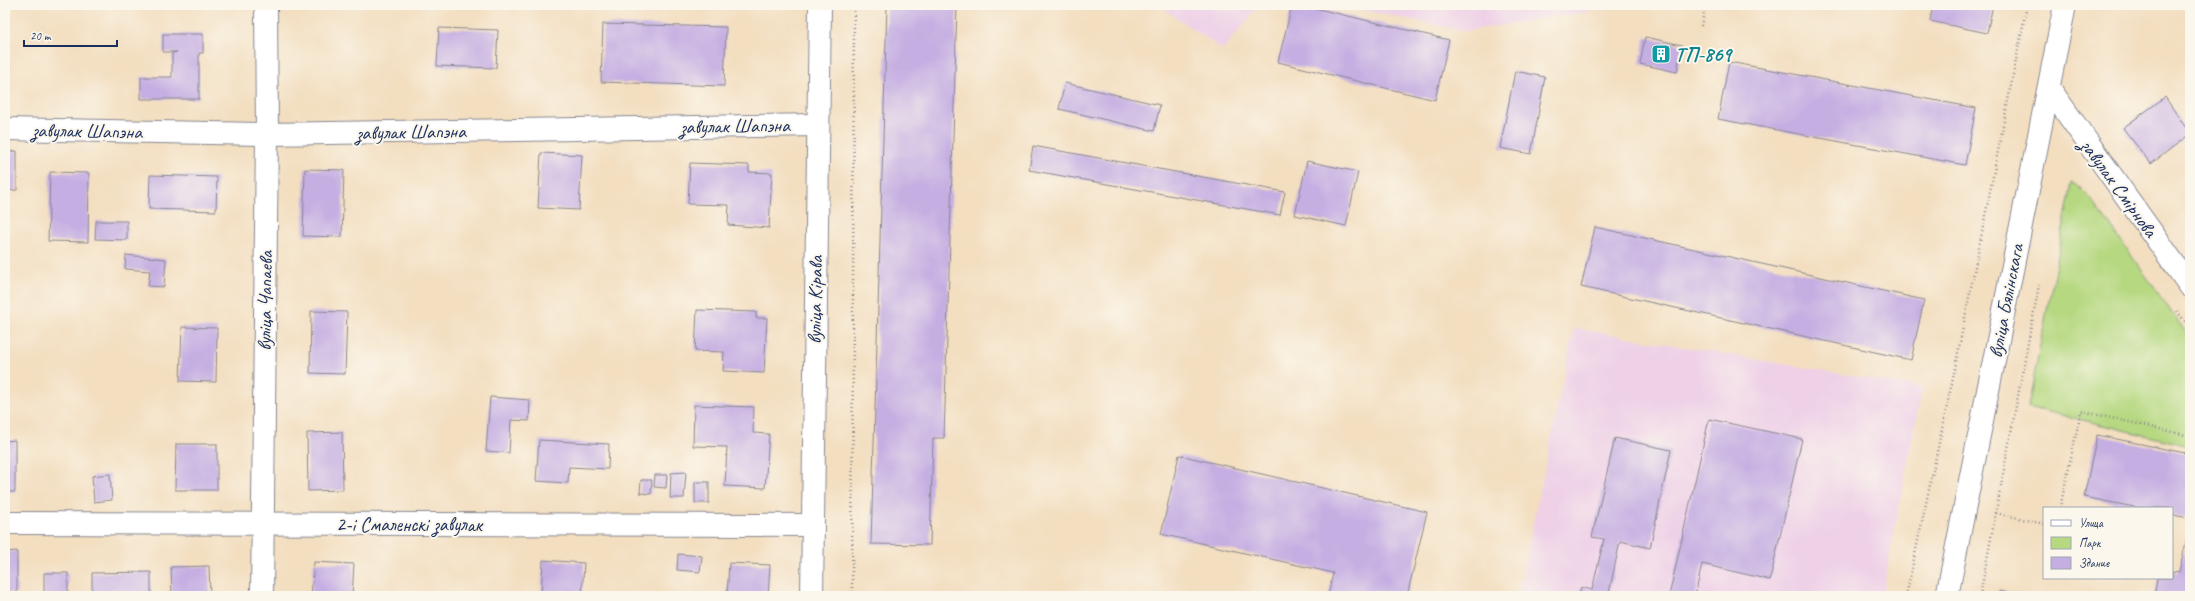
<svg xmlns="http://www.w3.org/2000/svg" width="2195" height="601" viewBox="0 0 2195 601" font-family="Caveat,sans-serif">
  <style>
    .built { fill: #eed0e7 }
    .green { fill: #b6d880; stroke: #68846f }
    .building { fill: #c5aee2 }
    .lines { fill: none; stroke-linecap: round; stroke-linejoin: round }
    .minor-casing { stroke: #87868f; stroke-width: 24 }
    .tertiary-casing { stroke: #87868f; stroke-width: 24 }
    .secondary-casing { stroke: #87868f; stroke-width: 24 }
    .path { stroke: #87868f; stroke-width: 2.5; stroke-dasharray: 1 3; stroke-linecap: butt }
    .minor { stroke: #fff; stroke-width: 22 }
    .tertiary { stroke: #fff; stroke-width: 22 }
    .secondary { stroke: #fff; stroke-width: 22 }
    .labels { text-anchor: middle; dominant-baseline: central; stroke-width: 4; stroke-linejoin: round; paint-order: stroke }
    .culture-label { font-size: 20px; font-weight: bold; fill: #0d838f; stroke: #fbf7ec; text-anchor: start }
    .street-label { font-size: 20px; fill: #1b2f5e; stroke: #fbf7ec }
  </style>
  <rect width="100%" height="100%" fill="#fbf7ec"/>
  <filter id="ink" filterUnits="userSpaceOnUse"><feTurbulence type="fractalNoise" baseFrequency=".025" numOctaves="2"/><feDisplacementMap in="SourceGraphic" scale="8" xChannelSelector="R" yChannelSelector="G"/><feConvolveMatrix kernelMatrix="1 2 1 2 8 2 1 2 1" color-interpolation-filters="sRGB"/></filter>
  <filter id="wash" filterUnits="userSpaceOnUse"><feTurbulence type="fractalNoise" baseFrequency=".012" numOctaves="4" result="noise"/><feDisplacementMap in="SourceGraphic" scale="16" xChannelSelector="R" yChannelSelector="G"/><feGaussianBlur stdDeviation="0.9" result="paint"/><feColorMatrix in="noise" values="0 0 0 0 0 0 0 0 0 0 0 0 0 0 0 0 0 1.4 0 .05"/><feComposite in="paint" operator="in"/></filter>
  <g filter="url(#wash)">
    <rect width="100%" height="100%" fill="#f3dec0"/>
    <g class="built">
      <polygon points="1158,5 1259,5 1223,50"/>
      <polygon points="1337,5 1590,5 1587,12 1466,31"/>
      <polygon points="1574,328 1922,388 1882,596 1518,596"/>
    </g>
    <polygon class="green" points="2072,183 2077,185 2091,199 2190,338 2190,446 2028,407"/>
    <g id="blocks">
      <g class="building">
        <polygon points="887,5 957,5 944,438 933,438 930,545 871,544"/>
        <polygon points="1292,5 1302,5 1449,40 1435,100 1278,62"/>
        <polygon points="1933,5 1993,5 1987,33 1930,21"/>
        <polygon points="603,24 726,27 724,86 601,82"/>
        <polygon points="439,28 498,30 496,68 437,66"/>
        <polygon points="163,34 203,34 203,53 199,53 199,99 141,99 141,77 172,77 172,53 177,52 163,52"/>
        <polygon points="1645,37 1682,45 1677,72 1640,64"/>
        <polygon points="1729,62 1976,108 1965,165 1718,119"/>
        <polygon points="1515,71 1545,77 1531,154 1500,148"/>
        <polygon points="1065,83 1160,105 1154,131 1059,109"/>
        <polygon points="2165,97 2190,134 2151,164 2123,128"/>
        <polygon points="1033,146 1285,192 1280,215 1029,170"/>
        <polygon points="17,151 17,190 5,191 5,152"/>
        <polygon points="541,153 582,155 579,210 538,208"/>
        <polygon points="1307,161 1358,172 1346,226 1295,215"/>
        <polygon points="690,163 749,165 749,172 772,173 769,228 728,225 729,205 688,204"/>
        <polygon points="305,169 344,170 342,237 303,236"/>
        <polygon points="50,172 89,173 88,242 48,241"/>
        <polygon points="150,175 217,177 216,211 149,209"/>
        <polygon points="96,221 127,221 127,240 95,239"/>
        <polygon points="1595,227 1924,300 1911,360 1581,287"/>
        <polygon points="126,255 166,259 164,287 148,286 150,271 125,269"/>
        <polygon points="697,310 756,312 756,318 767,318 764,373 723,371 724,352 695,351"/>
        <polygon points="311,311 347,312 345,374 310,373"/>
        <polygon points="182,327 217,328 216,382 180,381"/>
        <polygon points="490,397 530,400 529,421 511,420 509,453 486,451"/>
        <polygon points="694,405 754,407 753,433 769,434 765,488 725,486 727,447 693,446"/>
        <polygon points="1709,419 1802,439 1770,580 1702,564 1695,596 1669,596"/>
        <polygon points="342,432 343,490 308,491 307,433"/>
        <polygon points="2097,435 2190,454 2190,518 2172,515 2172,508 2139,508 2084,497"/>
        <polygon points="1615,438 1671,450 1650,548 1620,541 1609,593 1618,596 1579,596 1581,587 1592,590 1604,539 1592,537"/>
        <polygon points="15,440 15,492 5,492 5,441"/>
        <polygon points="539,440 609,444 608,469 569,467 568,483 536,481"/>
        <polygon points="176,444 217,444 217,490 175,490"/>
        <polygon points="1179,455 1427,512 1407,596 1328,596 1333,573 1161,534"/>
        <polygon points="686,472 684,498 670,498 671,473"/>
        <polygon points="110,474 112,500 94,502 92,476"/>
        <polygon points="655,475 667,475 666,488 654,487"/>
        <polygon points="641,480 652,480 651,494 640,493"/>
        <rect x="695" y="482" width="14" height="21"/>
        <polygon points="2190,525 2190,596 2154,596 2157,578 2172,578 2172,571 2179,572"/>
        <polygon points="17,551 17,593 5,593 5,552"/>
        <polygon points="678,554 702,556 700,572 677,570"/>
        <polygon points="543,560 584,563 582,596 541,596"/>
        <polygon points="314,562 354,564 352,596 311,596"/>
        <polygon points="729,563 770,565 768,596 727,596"/>
        <polygon points="209,566 210,596 172,596 171,567"/>
        <polygon points="151,572 151,596 92,596 92,573"/>
        <rect x="44" y="573" width="24" height="23"/>
        <polygon points="1999,591 2022,595 2022,596 1998,596"/>
      </g>
    </g>
  </g>
  <g filter="url(#ink)">
    <use href="#blocks" fill-opacity="0" stroke="#87868f" stroke-width="1"/>
    <g class="lines">
      <defs>
        <g id="minor">
          <polyline points="2049,88 2190,286"/>
          <polyline points="5,129 267,134 817,125"/>
          <polyline points="5,523 812,525"/>
          <polyline points="262,596 267,134 266,5"/>
        </g>
        <polyline id="tertiary" points="812,596 820,5"/>
        <polyline id="secondary" points="1947,596 2065,5"/>
      </defs>
      <use href="#minor" class="minor-casing"/>
      <use href="#tertiary" class="tertiary-casing"/>
      <use href="#secondary" class="secondary-casing"/>
      <g class="path">
        <polyline points="1701,26 1706,5"/>
        <polyline points="2177,311 2190,328"/>
        <polyline points="2060,508 2081,411 2190,436"/>
        <polyline points="1996,513 2044,524"/>
        <polyline points="852,596 854,5"/>
        <polyline points="1906,596 1953,378 2027,5"/>
        <polyline points="1980,596 2039,285"/>
      </g>
      <use href="#minor" class="minor"/>
      <use href="#tertiary" class="tertiary"/>
      <use href="#secondary" class="secondary"/>
    </g>
  </g>
  <defs>
    <symbol id="building-square" viewBox="-11 -11 22 22"><rect x="-9" y="-9" width="18" height="18" rx="4" fill="#0f9aa8" stroke="#fbf7ec"/><path d="M-4-6H4V6H1V3H-1V6H-4ZM-2.5-4.3h1.7v1.8h-1.7ZM.8-4.3h1.7v1.8H.8ZM-2.5-1h1.7V.8h-1.7ZM.8-1h1.7V.8H.8Z" fill="#fff"/></symbol>
  </defs>
  <g fill-rule="evenodd">
    <use href="#building-square" x="1650" y="43" width="22" height="22"/>
  </g>
  <g class="labels">
    <g class="culture-label">
      <text x="1675" y="54">ТП-869</text>
    </g>
    <g class="street-label">
      <text transform="translate(735 126) rotate(-1)">завулак Шапэна</text>
      <text transform="translate(87 131) rotate(1)">завулак Шапэна</text>
      <text transform="translate(411 132) rotate(-1)">завулак Шапэна</text>
      <text transform="translate(2119 188) rotate(54)">завулак Смірнова</text>
      <text transform="translate(815 300) rotate(-89)">вуліца Кірава</text>
      <text transform="translate(265 301) rotate(-89)">вуліца Чапаева</text>
      <text transform="translate(2006 301) rotate(-79)">вуліца Бялінскага</text>
      <text x="409" y="524">2-і Смаленскі завулак</text>
    </g>
  </g>
  <rect width="2195" height="601" fill="none" stroke="#fbf7ec" stroke-width="20"/>
  <rect x="2043" y="507" width="130" height="72" fill="#fbf7ec" stroke="#a1a7b3"/>
  <rect x="2051" y="520" width="20" height="6" fill="#ffffff" stroke="#a1a7b3"/>
  <text x="2079" y="527" font-size="12" fill="#1b2f5e">Улица</text>
  <rect x="2051" y="537" width="20" height="12" fill="#b6d880" stroke="#a1a7b3"/>
  <text x="2079" y="547" font-size="12" fill="#1b2f5e">Парк</text>
  <rect x="2051" y="557" width="20" height="12" fill="#c5aee2" stroke="#a1a7b3"/>
  <text x="2079" y="567" font-size="12" fill="#1b2f5e">Здание</text>
  <path d="M24 40v6h93v-6" fill="none" stroke="#1b2f5e" stroke-width="2"/>
  <text x="30" y="40" font-size="12" fill="#1b2f5e" stroke="#fbf7ec" stroke-width="3" paint-order="stroke">20 m</text>
</svg>
